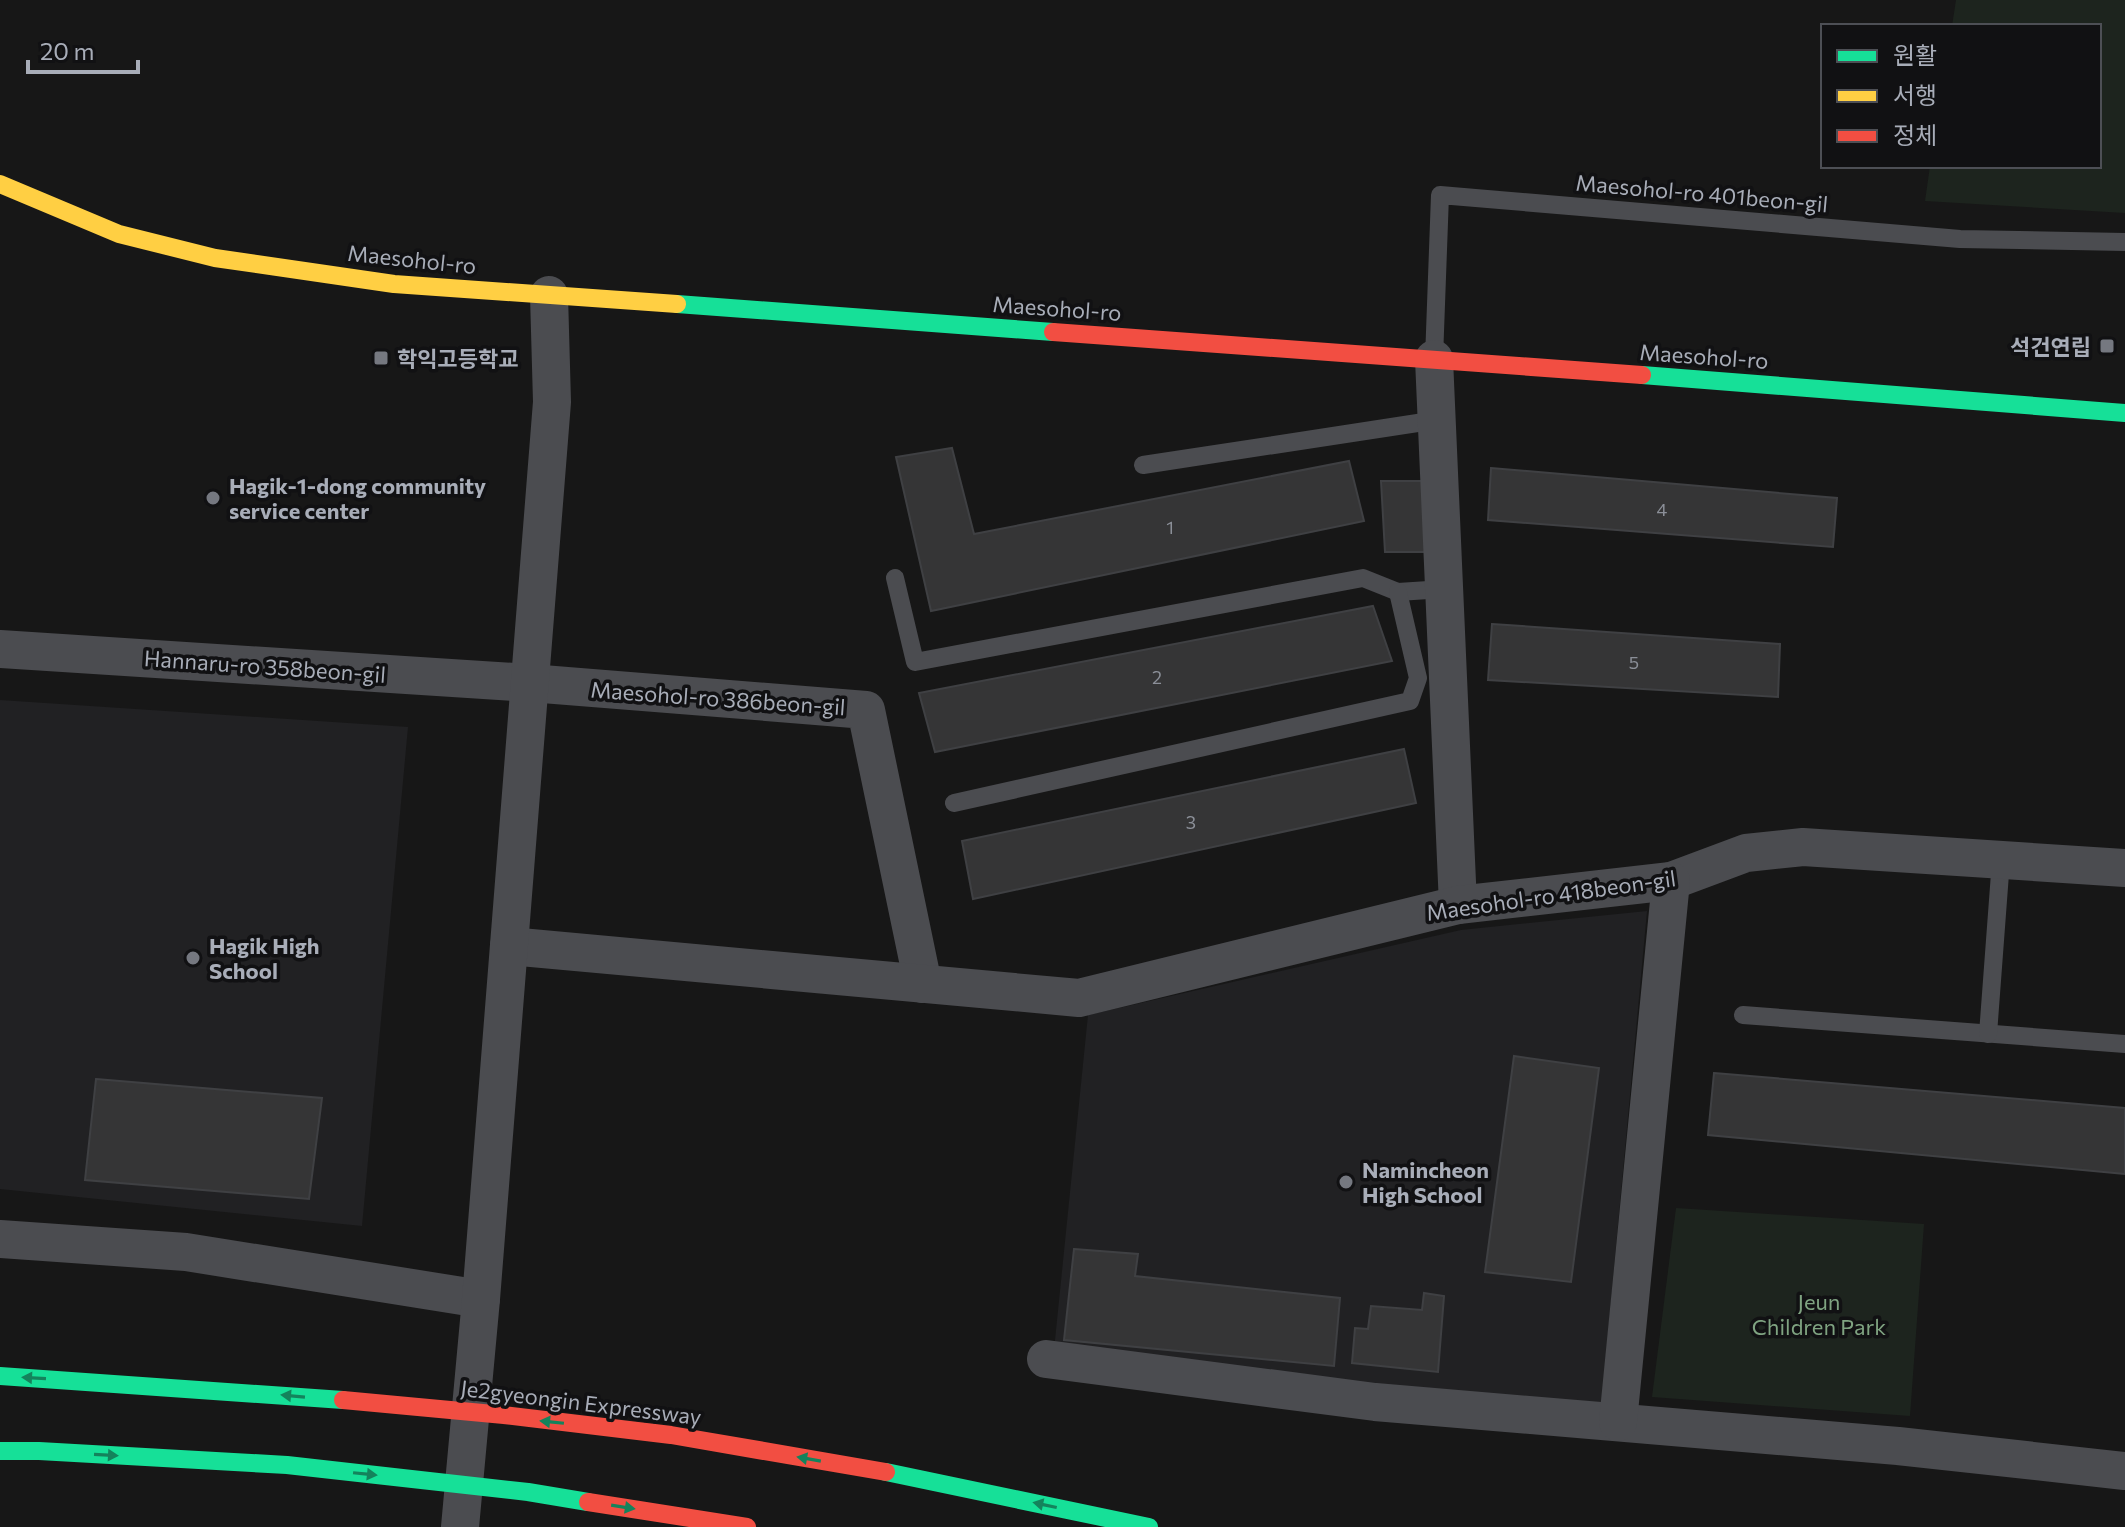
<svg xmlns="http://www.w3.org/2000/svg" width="2125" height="1527" viewBox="0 0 2125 1527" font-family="Commissioner,'Noto Sans KR',sans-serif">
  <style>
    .built { fill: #212123 }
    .green { fill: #1d241e }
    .building { fill: #353536; stroke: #3f4043; stroke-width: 2 }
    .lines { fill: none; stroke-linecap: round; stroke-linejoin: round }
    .lane { stroke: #4b4c50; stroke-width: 18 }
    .street { stroke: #4b4c50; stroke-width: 38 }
    .fast { stroke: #16e098; stroke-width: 18 }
    .slow { stroke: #ffcf43; stroke-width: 18 }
    .jam { stroke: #f24e42; stroke-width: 18 }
    .fast-bridge { stroke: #16e098; stroke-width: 18 }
    .jam-bridge { stroke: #f24e42; stroke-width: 18 }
    .oneway { fill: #14835c }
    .poi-dot { fill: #757880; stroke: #111113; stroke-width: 3 }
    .labels { text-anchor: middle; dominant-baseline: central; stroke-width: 7; stroke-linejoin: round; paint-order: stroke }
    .number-label { font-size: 18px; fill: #8b8f98 }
    .street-label { font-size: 22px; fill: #a8adb8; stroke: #111113 }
    .poi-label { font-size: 22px; font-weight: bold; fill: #a8adb8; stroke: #111113; text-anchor: start }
    .park-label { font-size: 22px; fill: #7fa381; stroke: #111113 }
  </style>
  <rect width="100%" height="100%" fill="#171717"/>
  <g class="built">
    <polygon points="0,700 408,727 362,1226 0,1189"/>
    <polygon points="1647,911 1601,1409 1054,1350 1088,1015 1461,930"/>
  </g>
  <g class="green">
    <polygon points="1956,0 2125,0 2125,213 1925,201 1930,166 2099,166 2099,26 1952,26"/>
    <polygon points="1676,1208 1924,1224 1910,1416 1652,1397"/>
  </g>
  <g class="building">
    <polygon points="952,448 974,534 1349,461 1364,521 931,611 896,457"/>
    <polygon points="1491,468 1837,498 1833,547 1488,520"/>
    <polygon points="1381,481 1427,481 1433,552 1385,552"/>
    <polygon points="1373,606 1392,661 935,752 919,693"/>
    <polygon points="1492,624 1780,644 1778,697 1488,680"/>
    <polygon points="1404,749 1416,803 973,899 962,841"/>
    <polygon points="1514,1056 1599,1068 1571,1282 1485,1272"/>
    <polygon points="1714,1073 2125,1108 2125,1174 1708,1135"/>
    <polygon points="96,1079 322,1098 309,1199 85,1180"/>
    <polygon points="1074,1249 1138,1254 1135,1276 1340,1298 1334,1366 1064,1340"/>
    <polygon points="1424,1293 1444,1296 1438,1372 1352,1363 1355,1328 1368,1329 1371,1306 1422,1310"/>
  </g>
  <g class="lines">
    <g class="lane">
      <polyline points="1434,359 1440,195 1960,239 2125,242"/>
      <polyline points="1143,465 1437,420"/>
      <polyline points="895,578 915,662 1363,578 1398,592 1444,589"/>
      <polyline points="954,803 1410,701 1418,678 1398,592"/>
      <polyline points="1743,1015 2125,1044"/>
      <polyline points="1988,1034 2001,860"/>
    </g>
    <g class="street">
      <polyline points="1434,359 1458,905"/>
      <polyline points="0,649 530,683 866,710 923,984"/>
      <polyline points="509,946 1079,998 1458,905 1671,881 1746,853 1803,847 2125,868"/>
      <polyline points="0,1239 186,1252 481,1299"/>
      <polyline points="1046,1359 1375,1402 1898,1446 2125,1471"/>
      <polyline points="1618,1422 1671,881"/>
      <polyline points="460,1527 481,1299 552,402 549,295"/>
    </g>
    <g class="fast">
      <polyline points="677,304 1053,332"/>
      <polyline points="1642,375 2125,413"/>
      <polyline points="886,1472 1149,1527"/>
    </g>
    <polyline class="slow" points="0,184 119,234 215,258 394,284 677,304"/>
    <polyline class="jam" points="1053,332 1642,375"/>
    <g class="fast-bridge">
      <polyline points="0,1376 343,1400"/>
      <polyline points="0,1451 39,1451 287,1465 528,1492 588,1502"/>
    </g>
    <g class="jam-bridge">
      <polyline points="343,1400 504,1415 671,1435 886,1472"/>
      <polyline points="588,1502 747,1527"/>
    </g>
  </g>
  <defs><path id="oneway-solid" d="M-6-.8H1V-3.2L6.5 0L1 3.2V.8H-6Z" transform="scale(2)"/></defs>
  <g class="oneway">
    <use href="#oneway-solid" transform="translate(34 1378) rotate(-177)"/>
    <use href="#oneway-solid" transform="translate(293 1396) rotate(-175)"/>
    <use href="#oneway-solid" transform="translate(552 1422) rotate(-174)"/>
    <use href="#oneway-solid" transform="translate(106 1455) rotate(3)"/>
    <use href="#oneway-solid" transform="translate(809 1459) rotate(-170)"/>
    <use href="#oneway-solid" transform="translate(365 1474) rotate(6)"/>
    <use href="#oneway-solid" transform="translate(1045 1505) rotate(-168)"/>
    <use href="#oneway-solid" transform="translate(623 1507) rotate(9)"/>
  </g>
  <g class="poi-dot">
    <rect x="2099" y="338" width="16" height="16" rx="4"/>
    <rect x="373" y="350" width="16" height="16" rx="4"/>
    <circle cx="213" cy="498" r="8"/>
    <circle cx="193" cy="958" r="8"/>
    <circle cx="1346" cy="1182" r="8"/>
  </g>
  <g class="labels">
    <g class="number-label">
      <text x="1662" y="509">4</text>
      <text x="1170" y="527">1</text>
      <text x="1634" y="662">5</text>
      <text x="1157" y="677">2</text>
      <text x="1191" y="822">3</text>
    </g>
    <g class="street-label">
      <text transform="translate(1702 193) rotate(5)">Maesohol-ro 401beon-gil</text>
      <text transform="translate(412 259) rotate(6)">Maesohol-ro</text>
      <text transform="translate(1057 308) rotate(4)">Maesohol-ro</text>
      <text transform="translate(1704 356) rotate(4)">Maesohol-ro</text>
      <text transform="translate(265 666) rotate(4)">Hannaru-ro 358beon-gil</text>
      <text transform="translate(718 698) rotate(4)">Maesohol-ro 386beon-gil</text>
      <text transform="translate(1551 895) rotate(-8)">Maesohol-ro 418beon-gil</text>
      <text transform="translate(581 1402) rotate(7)">Je2gyeongin Expressway</text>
    </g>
    <g class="poi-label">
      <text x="2091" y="346" text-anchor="end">석건연립</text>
      <text x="397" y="358">학익고등학교</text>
      <text x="229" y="485">Hagik-1-dong community<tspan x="229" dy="25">service center</tspan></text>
      <text x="209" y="945">Hagik High<tspan x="209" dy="25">School</tspan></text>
      <text x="1362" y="1169">Namincheon<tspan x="1362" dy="25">High School</tspan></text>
    </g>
    <g class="park-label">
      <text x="1819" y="1301">Jeun<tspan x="1819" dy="25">Children Park</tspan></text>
    </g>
  </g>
  <rect x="1821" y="24" width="280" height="144" fill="#111113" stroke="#4d4f55" stroke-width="2"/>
  <rect x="1837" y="50" width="40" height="12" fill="#16e098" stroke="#4d4f55" stroke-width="2"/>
  <text x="1893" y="64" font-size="24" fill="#a8adb8">원활</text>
  <rect x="1837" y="90" width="40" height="12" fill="#ffcf43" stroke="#4d4f55" stroke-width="2"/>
  <text x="1893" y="104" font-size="24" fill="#a8adb8">서행</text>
  <rect x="1837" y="130" width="40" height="12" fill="#f24e42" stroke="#4d4f55" stroke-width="2"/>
  <text x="1893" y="144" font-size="24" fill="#a8adb8">정체</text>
  <path d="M28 60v12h110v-12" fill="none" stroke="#a8adb8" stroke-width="4"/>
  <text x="40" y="60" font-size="24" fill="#a8adb8" stroke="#111113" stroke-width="6" paint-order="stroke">20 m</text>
</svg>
